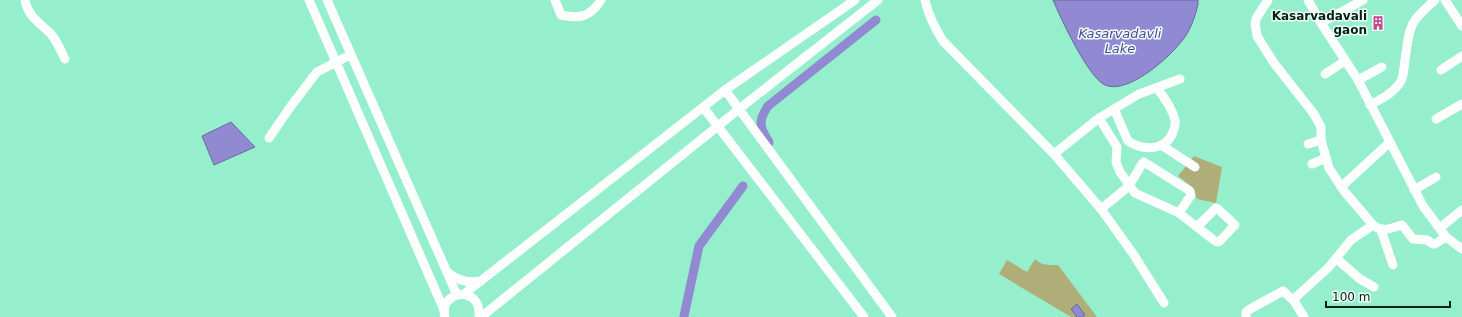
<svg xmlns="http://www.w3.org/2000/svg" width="1462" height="317" viewBox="0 0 1462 317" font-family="'DejaVu Sans',sans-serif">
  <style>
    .green { fill: #afae79 }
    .water { fill: #918ad2; stroke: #676a9a }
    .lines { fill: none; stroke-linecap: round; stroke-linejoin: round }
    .canal { stroke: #918ad2; stroke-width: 9 }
    .minor { stroke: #fff; stroke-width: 9 }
    .labels { text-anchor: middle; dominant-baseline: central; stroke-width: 3; stroke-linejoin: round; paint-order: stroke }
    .poi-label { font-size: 12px; font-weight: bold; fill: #042117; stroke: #eefff7; text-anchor: end }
    .water-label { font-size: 13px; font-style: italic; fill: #53459b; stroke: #eefff7 }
  </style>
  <rect width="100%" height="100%" fill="#95efcc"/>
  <g class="green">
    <polygon points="1194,156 1222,167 1216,203 1197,199 1192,187 1178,176"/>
    <path d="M1035,259C1042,266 1049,265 1058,265L1097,317H1071L999,274L1007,260L1027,272Z"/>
  </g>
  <g class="water">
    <path d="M1053,0H1198V4C1196,13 1193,23 1188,32C1178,51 1129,96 1105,85C1088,77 1061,19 1053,0Z"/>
    <polygon points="231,122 255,147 214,165 202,136"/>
    <polygon points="1077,304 1085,315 1082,317 1077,317 1071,309"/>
  </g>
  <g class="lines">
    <g class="canal">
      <path d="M769,142C759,127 758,121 768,106L876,20"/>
      <polyline points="684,316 699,246 743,186"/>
    </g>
    <g class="minor">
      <path d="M25,0C28,17 40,23 51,34C57,41 61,51 65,59"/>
      <polyline points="309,0 444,310"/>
      <polyline points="327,0 457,295"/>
      <path d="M555,0L561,15C580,19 590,17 601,0"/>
      <path d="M925,0C928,15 935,28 943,41L1054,154L1101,209L1134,255L1164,303"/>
      <path d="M1268,0L1257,17L1255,23L1257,36L1274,63L1314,114L1321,127V140L1329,168L1344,191L1373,225C1383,233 1390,228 1402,225L1413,239L1427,240L1433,244H1435L1446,237"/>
      <polyline points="1308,0 1321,23 1358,80 1423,206 1446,237 1462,249"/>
      <polyline points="1445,0 1462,26"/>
      <polyline points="1321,23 1363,0"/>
      <polyline points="1441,70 1462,56"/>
      <polyline points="1325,74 1345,61"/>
      <polyline points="1358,80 1382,67"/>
      <polyline points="725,90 892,317"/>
      <path d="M1370,105C1381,99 1394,93 1401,81C1404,75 1404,66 1405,60C1410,26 1408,23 1435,0"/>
      <polyline points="703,107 864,317"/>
      <path d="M1114,109L1128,141C1143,151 1166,151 1173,132C1174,129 1176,124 1175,120C1172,108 1164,97 1157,88"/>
      <polyline points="1099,118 1117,147 1116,162 1120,172 1132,189 1135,193 1179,213 1215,241 1218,242 1220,241 1235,225 1218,209 1216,208 1197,227"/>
      <polyline points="1436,119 1462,104"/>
      <polyline points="269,138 291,106 317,72 350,55"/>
      <polyline points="1308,144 1321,140"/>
      <polyline points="1161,145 1195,167"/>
      <polyline points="1054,154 1099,118 1139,94 1180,79"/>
      <polyline points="1312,164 1326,158"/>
      <polyline points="1341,187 1390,142"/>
      <polyline points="1414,190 1436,177"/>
      <polyline points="1101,209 1129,186 1142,164 1144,162 1190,191 1191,195 1179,213"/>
      <polyline points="1440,228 1462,210"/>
      <polyline points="1381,230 1393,265"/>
      <polyline points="1337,259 1360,279 1374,287"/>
      <path d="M447,272C458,281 468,283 481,281"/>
      <polyline points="464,294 725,90 855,0"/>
      <polyline points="1294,301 1296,297 1329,267 1351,240 1373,225"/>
      <path d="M445,317C438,290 482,284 479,317"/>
      <polyline points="481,317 739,109 878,0"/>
      <polyline points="1246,317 1246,312 1250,309 1283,291 1294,301 1304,317"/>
    </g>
  </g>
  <defs>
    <symbol id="building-bare" viewBox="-9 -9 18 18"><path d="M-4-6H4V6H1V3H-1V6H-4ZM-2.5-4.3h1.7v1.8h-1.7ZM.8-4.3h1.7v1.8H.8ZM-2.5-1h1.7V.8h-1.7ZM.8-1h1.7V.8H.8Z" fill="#c64692" stroke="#eefff7" stroke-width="2.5" paint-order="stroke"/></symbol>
  </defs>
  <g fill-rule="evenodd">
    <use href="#building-bare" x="1368" y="13" width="20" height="20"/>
  </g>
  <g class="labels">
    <g class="poi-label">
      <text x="1367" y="16">Kasarvadavali<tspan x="1367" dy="14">gaon</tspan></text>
    </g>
    <g class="water-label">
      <text x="1120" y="33">Kasarvadavli<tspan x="1120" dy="15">Lake</tspan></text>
    </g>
  </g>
  <path d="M1326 301v6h124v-6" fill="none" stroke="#042117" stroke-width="2"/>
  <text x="1332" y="301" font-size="12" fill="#042117" stroke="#eefff7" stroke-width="3" paint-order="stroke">100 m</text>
</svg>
